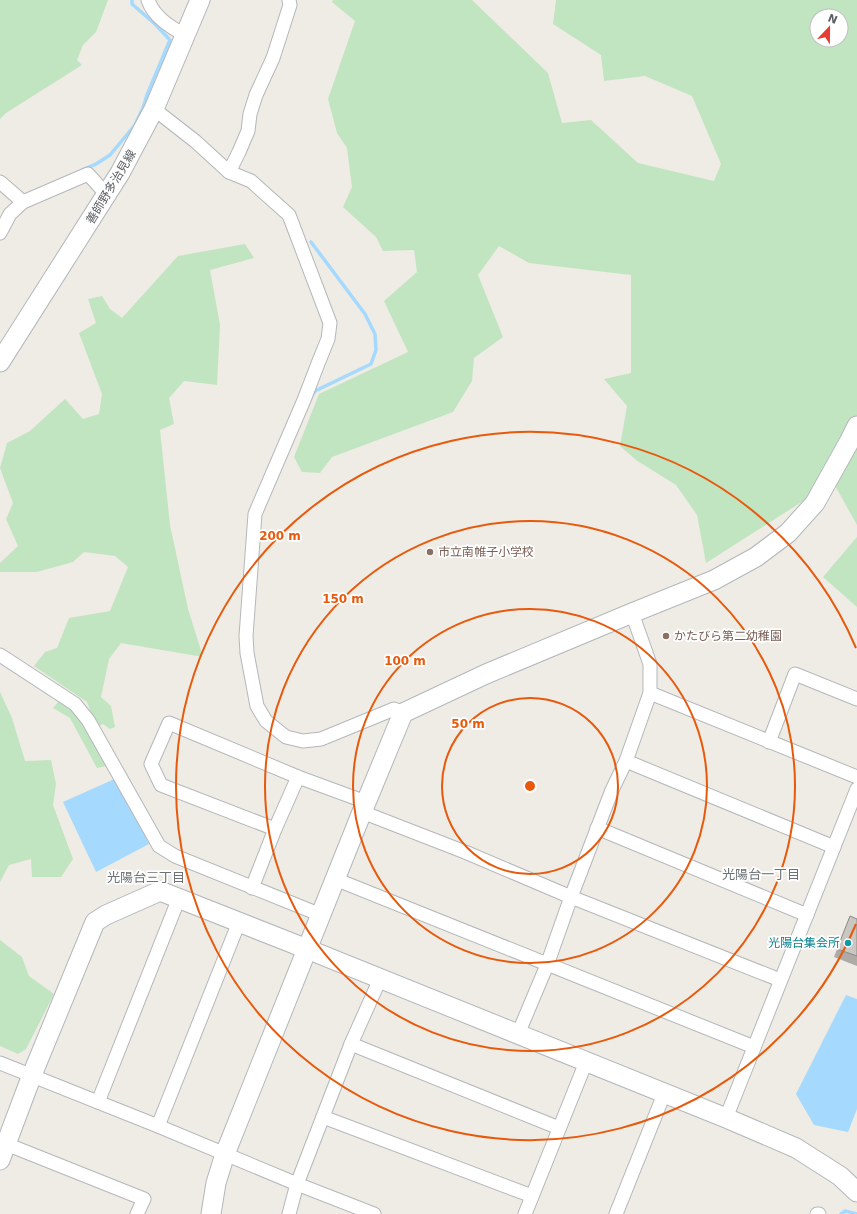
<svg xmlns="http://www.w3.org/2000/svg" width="857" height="1214" viewBox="0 0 857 1214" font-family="'DejaVu Sans','Noto Sans JP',sans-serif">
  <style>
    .green { fill: #c2e5c1; fill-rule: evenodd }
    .water { fill: #a5d9fd }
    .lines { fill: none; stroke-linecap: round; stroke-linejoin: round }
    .stream { stroke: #a5d9fd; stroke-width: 3.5 }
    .street-casing { stroke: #b4b7bb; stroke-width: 15 }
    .secondary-casing { stroke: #b3b7bb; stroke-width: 21 }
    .street { stroke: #fff; stroke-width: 13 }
    .secondary { stroke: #fff; stroke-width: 19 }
    .wall { fill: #aeaaa6 }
    .building { fill: #cac6c1; stroke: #8d8b87 }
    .ring { fill: none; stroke: #e8590c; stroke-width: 2 }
    .education-dot { fill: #8d6e63; stroke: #fff; stroke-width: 1.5 }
    .culture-dot { fill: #0f9aa8; stroke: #fff; stroke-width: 1.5 }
    .labels { text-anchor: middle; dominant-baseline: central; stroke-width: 3.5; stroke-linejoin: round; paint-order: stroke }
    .street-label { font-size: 12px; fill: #5c6064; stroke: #fff }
    .education-label { font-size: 12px; fill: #785e54; stroke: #fff; text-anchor: start }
    .culture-label { font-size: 12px; fill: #0d838f; stroke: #fff; text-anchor: end }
    .neighbourhood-label { font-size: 13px; fill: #6d7276; stroke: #fff }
    .centre { fill: #e8590c; stroke: #fff; stroke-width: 2 }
    .ring-label { font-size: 12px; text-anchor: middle; font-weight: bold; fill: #e8590c; stroke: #fff; stroke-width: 3.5; stroke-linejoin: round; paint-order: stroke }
  </style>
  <rect width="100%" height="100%" fill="#eeece4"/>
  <g class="green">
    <polygon points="0,0 108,0 96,32 83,45 77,60 82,65 6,113 0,119"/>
    <path d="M333,0H472L548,73L562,123L591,120L638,163L714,181L721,164L692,96L645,76L604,81L601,55L553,24L556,0H857V525L833,482L706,563L697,515L676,485L636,460L620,446L627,406L604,379L631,373V275L529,263L499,246L478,275L503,337L474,358L472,381L453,412L332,457L320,473L302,472L294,457L319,394L408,352L384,301L417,272L414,250L383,251L376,237L343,207L352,187L347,148L337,133L328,99L355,21L332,2ZM817,16H841V40H817Z"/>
    <polygon points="245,244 254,258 210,270 220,325 217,385 184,381 169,398 174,424 160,430 170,525 188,609 203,657 121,643 109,659 101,697 111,706 115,727 110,729 103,724 91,730 106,766 97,768 70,718 53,708 61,699 82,716 90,710 87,702 34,666 45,652 57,648 69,618 110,611 128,567 115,556 84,552 73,562 37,572 0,572 0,563 18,546 6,519 13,503 0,468 7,443 30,431 65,399 83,419 99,414 102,394 79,333 96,323 88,299 102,296 110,309 122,318 178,256"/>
    <polygon points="857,537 857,607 823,577"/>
    <polygon points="0,692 12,718 25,761 51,760 56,784 53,805 73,859 61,877 32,877 31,859 9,865 0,882"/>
    <polygon points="0,940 22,957 29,976 54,994 26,1049 18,1054 0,1046"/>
  </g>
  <g class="water">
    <polygon points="119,777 149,844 96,872 63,802"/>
    <polygon points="846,995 857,999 857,1109 848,1132 814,1125 796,1094"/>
  </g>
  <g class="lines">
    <g class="stream">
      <polyline points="82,170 96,164 110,155 135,125 143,108 147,95 170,40 155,24 132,4 132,0"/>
      <polyline points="311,397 315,391 371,364 376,350 375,334 365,314 311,242"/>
      <polyline points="841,1214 845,1211 857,1214"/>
    </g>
    <defs>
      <g id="street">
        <path d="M148,0C154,17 170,27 185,35"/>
        <polyline points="154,109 195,141 229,172 251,181 289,215 330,323 328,339 319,361 304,400 255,514 246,636 247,653 257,706 266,721 286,737 303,741 321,739 394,709 403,713"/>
        <polyline points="229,172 239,152 248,131 250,114 256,95 273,58 290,5 289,0"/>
        <polyline points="0,182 23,202"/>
        <polyline points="0,233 10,214 23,202 88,174 107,195"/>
        <polyline points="0,655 75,704 88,720 159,846 175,856 321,915"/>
        <polyline points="650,693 857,777"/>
        <polyline points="769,742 795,674 857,699"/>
        <polyline points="626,761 834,847"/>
        <polyline points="362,812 465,852 571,897 780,980"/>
        <polyline points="597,828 807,915"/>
        <polyline points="275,829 161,785 151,764 169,723 298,777 366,802"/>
        <polyline points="335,879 754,1047"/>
        <polyline points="252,888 275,829 298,777"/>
        <polyline points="518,1034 547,965 571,897 612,790 626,761 650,693 650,664 632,613"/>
        <polyline points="351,1044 559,1128"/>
        <polyline points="0,1063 158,1126 297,1184 374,1214"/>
        <polyline points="98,1102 179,898"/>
        <polyline points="323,1117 532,1196"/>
        <polyline points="726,1118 857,789"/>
        <polyline points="158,1126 239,922"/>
        <polyline points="6,1144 144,1199 137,1214"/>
        <polyline points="289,1214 297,1184 351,1044 380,979"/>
        <polyline points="525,1214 586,1062"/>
        <polyline points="616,1214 664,1094"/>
        <polyline points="817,1214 819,1214"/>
      </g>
      <g id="secondary">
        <polyline points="0,362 120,173 154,109 200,0"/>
        <polyline points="0,1160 32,1075 95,922 106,915 160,891 307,949 726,1118 796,1148 840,1176 857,1192"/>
        <polyline points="211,1214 216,1183 225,1154 362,812 403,713 486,674 632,613 714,580 756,557 788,533 815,503 849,442 857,426"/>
      </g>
    </defs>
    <use href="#street" class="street-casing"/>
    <use href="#secondary" class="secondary-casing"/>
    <use href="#street" class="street"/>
    <use href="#secondary" class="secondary"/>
  </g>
  <polygon class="wall" points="850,916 857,919 857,966 834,957"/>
  <polygon class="building" points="850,916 857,919 857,956 837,949"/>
  <g class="ring">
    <circle cx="530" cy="786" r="88"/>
    <circle cx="530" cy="786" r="177"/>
    <circle cx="530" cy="786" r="265"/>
    <path d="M856 924A354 354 0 1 1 856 648"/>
  </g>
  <g class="education-dot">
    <circle cx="430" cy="552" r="4"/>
    <circle cx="666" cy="636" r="4"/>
  </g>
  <circle class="culture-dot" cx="848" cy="943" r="4"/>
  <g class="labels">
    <g class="street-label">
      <text transform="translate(111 187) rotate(-59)">善師野多治見線</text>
    </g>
    <g class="education-label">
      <text x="438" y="552">市立南帷子小学校</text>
      <text x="674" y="636">かたびら第二幼稚園</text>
    </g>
    <g class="culture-label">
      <text x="840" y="943">光陽台集会所</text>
    </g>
    <g class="neighbourhood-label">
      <text x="761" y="874">光陽台一丁目</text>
      <text x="146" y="877">光陽台三丁目</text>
    </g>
  </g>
  <circle cx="530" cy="786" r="6" class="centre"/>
  <g class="ring-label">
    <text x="280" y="540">200 m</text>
    <text x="343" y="603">150 m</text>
    <text x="405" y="665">100 m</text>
    <text x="468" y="728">50 m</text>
  </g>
  <g transform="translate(829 28) rotate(22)"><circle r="19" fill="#ffffff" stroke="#bebfc1"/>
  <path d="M0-3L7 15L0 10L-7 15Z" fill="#e63b32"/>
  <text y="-6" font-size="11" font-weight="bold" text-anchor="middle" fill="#5c6064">N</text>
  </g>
</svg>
